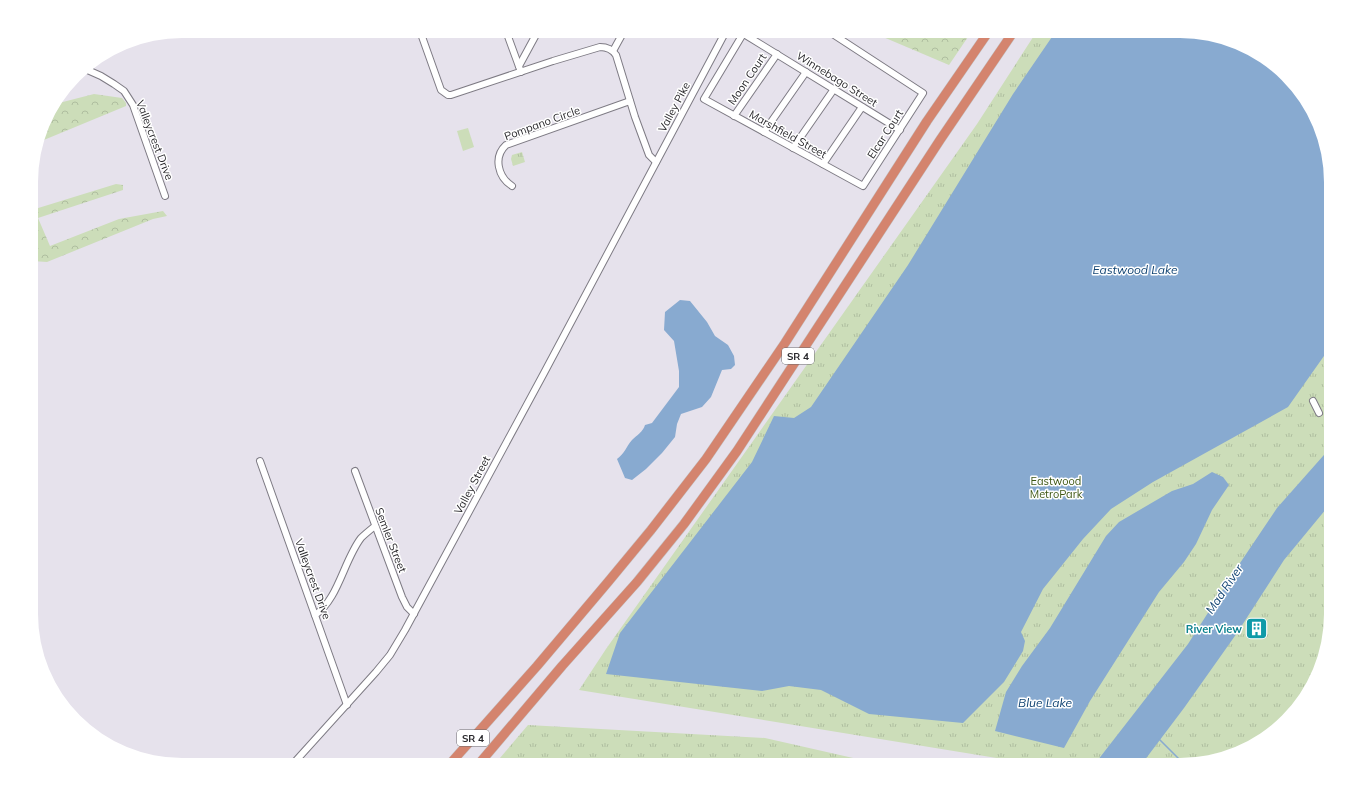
<svg xmlns="http://www.w3.org/2000/svg" width="1362" height="796" viewBox="0 0 1362 796" font-family="Mulish,sans-serif">
  <style>
    .grass { fill: #ccddb9 }
    .forest { fill: url(#forest-crowns) }
    .park { fill: url(#park-tufts) }
    .water { fill: #88aad0 }
    .lines { fill: none; stroke-linecap: round; stroke-linejoin: round }
    .stream { stroke: #88aad0; stroke-width: 1.5 }
    .minor-casing { stroke: #7e7b84; stroke-width: 8 }
    .highway-casing { stroke: #c3c3c4; stroke-width: 10 }
    .minor { stroke: #fff; stroke-width: 6 }
    .highway { stroke: #d4846e; stroke-width: 9 }
    .labels { text-anchor: middle; dominant-baseline: central; stroke-width: 3; stroke-linejoin: round; paint-order: stroke }
    .shield { fill: #fff; stroke: #6a696c; stroke-width: 1 }
    .shield-label { font-size: 10px; font-weight: bold; fill: #2a292d }
    .street-label { font-size: 11px; fill: #2a292d; stroke: #fff }
    .park-label { font-size: 11px; fill: #3e5714; stroke: #fff }
    .culture-label { font-size: 11px; font-weight: bold; fill: #0d838f; stroke: #fff; text-anchor: end }
    .water-label { font-size: 12px; font-style: italic; fill: #114473; stroke: #fff }
  </style>
  <defs>
    <pattern id="forest-crowns" width="20" height="18" patternUnits="userSpaceOnUse"><rect width="20" height="18" fill="#ccddb9"/><path d="M2 6a3 3 0 1 1 6 0M12 15a3 3 0 1 1 6 0" fill="none" stroke="#afbe9f"/></pattern>
    <pattern id="park-tufts" width="24" height="20" patternUnits="userSpaceOnUse"><rect width="24" height="20" fill="#ccddb9"/><path d="M3 7l-1-3M5 7V3M7 7l1-3M15 17l-1-3M17 17v-4M19 17l1-3" fill="none" stroke="#afbe9f"/></pattern>
  </defs>
  <rect width="100%" height="100%" fill="#e6e2ec"/>
  <polygon class="grass" points="468,128 474,147 463,151 457,131"/>
  <g class="forest">
    <polygon points="869,31 972,31 949,65"/>
    <polygon points="94,94 122,98 126,103 126,106 39,142 47,115 55,104"/>
    <polygon points="116,184 123,185 123,190 38,218 50,246 119,219 163,211 167,216 153,219 47,262 32,261 32,201 35,209"/>
  </g>
  <g class="park">
    <polygon points="1037,31 1180,31 1219,36 1256,51 1287,75 1311,106 1331,172 1331,624 1311,690 1287,721 1256,745 1190,765 1040,765 579,690 606,649 977,124"/>
    <polygon points="522,152 525,162 513,166 511,159 512,155"/>
    <polygon points="528,725 765,738 884,765 494,765"/>
  </g>
  <g class="water">
    <polygon points="1056,31 1180,31 1219,36 1256,51 1287,75 1311,106 1331,172 1331,346 1288,407 1153,482 1111,509 1083,539 1043,589 1021,632 1025,641 1023,651 1004,682 963,723 869,714 821,690 789,686 762,691 606,674 620,633 752,462 774,416 794,418 811,407 908,265 1013,94"/>
    <path d="M680,300L690,301L707,322L715,336L728,345L734,356L735,365L731,369L722,370L711,397L702,407L681,414L677,424L675,437L662,453L646,469L632,480L625,478L617,459C625,453 626,447 632,440C637,435 643,432 645,425L652,423L679,387V371L674,341L664,330L665,312Z"/>
    <polygon points="1331,447 1331,503 1284,560 1237,633 1184,708 1141,765 1094,765 1188,644 1236,569 1277,508"/>
    <polygon points="1212,472 1223,477 1229,485 1212,510 1196,544 1184,562 1159,592 1090,701 1064,748 995,731 1006,692 1022,666 1050,628 1106,536 1119,522 1172,491 1193,484"/>
  </g>
  <g class="lines">
    <polyline class="stream" points="1159,739 1185,765"/>
    <defs>
      <g id="minor">
        <path d="M420,31L441,90L448,95H451L553,61L600,47C607,47 612,49 616,55L635,117L649,155L656,162"/>
        <polyline points="506,31 521,72"/>
        <polyline points="739,31 900,130"/>
        <polyline points="743,34 704,99 863,186 923,93 828,31"/>
        <polyline points="613,51 624,31"/>
        <polyline points="519,66 538,31"/>
        <polyline points="83,68 101,76 114,84 124,91 133,105 165,196"/>
        <polyline points="734,116 777,54"/>
        <polyline points="764,132 806,72"/>
        <polyline points="793,148 834,89"/>
        <polyline points="823,164 862,107"/>
        <path d="M512,186C498,177 493,157 506,145L630,101"/>
        <polyline points="1313,401 1319,413"/>
        <polyline points="260,461 347,705"/>
        <polyline points="355,471 402,597 407,607 414,614"/>
        <path d="M315,615C338,600 344,560 361,538C365,534 370,530 375,526"/>
        <polyline points="292,765 376,672 390,655 405,630 544,373 726,31"/>
      </g>
      <g id="highway">
        <polyline points="449,765 537,666 608,582 651,530 706,459 785,343 927,121 989,31"/>
        <polyline points="478,765 562,666 637,582 684,524 737,451 940,140 1014,31"/>
      </g>
    </defs>
    <use href="#minor" class="minor-casing"/>
    <use href="#highway" class="highway-casing"/>
    <use href="#minor" class="minor"/>
    <use href="#highway" class="highway"/>
  </g>
  <defs>
    <symbol id="building-square" viewBox="-11 -11 22 22"><rect x="-9" y="-9" width="18" height="18" rx="4" fill="#0f9aa8" stroke="#fff"/><path d="M-4-6H4V6H1V3H-1V6H-4ZM-2.5-4.3h1.7v1.8h-1.7ZM.8-4.3h1.7v1.8H.8ZM-2.5-1h1.7V.8h-1.7ZM.8-1h1.7V.8H.8Z" fill="#fff"/></symbol>
  </defs>
  <g fill-rule="evenodd">
    <use href="#building-square" x="1244" y="616" width="25" height="25"/>
  </g>
  <g class="labels">
    <g class="shield">
      <rect x="782" y="348" width="32" height="16" rx="3"/>
      <rect x="457" y="730" width="32" height="16" rx="3"/>
    </g>
    <g class="shield-label">
      <text x="798" y="356">SR 4</text>
      <text x="473" y="738">SR 4</text>
    </g>
    <g class="street-label">
      <text transform="translate(747 79) rotate(-56)">Moon Court</text>
      <text transform="translate(837 79) rotate(32)">Winnebago Street</text>
      <text transform="translate(674 107) rotate(-62)">Valley Pike</text>
      <text transform="translate(542 123) rotate(-20)">Pompano Circle</text>
      <text transform="translate(788 134) rotate(29)">Marshfield Street</text>
      <text transform="translate(885 134) rotate(-57)">Elcar Court</text>
      <text transform="translate(155 140) rotate(69)">Valleycrest Drive</text>
      <text transform="translate(472 485) rotate(-62)">Valley Street</text>
      <text transform="translate(391 540) rotate(69)">Semler Street</text>
      <text transform="translate(313 579) rotate(70)">Valleycrest Drive</text>
    </g>
    <g class="park-label">
      <text x="1056" y="481">Eastwood<tspan x="1056" dy="13">MetroPark</tspan></text>
    </g>
    <g class="culture-label">
      <text x="1242" y="629">River View</text>
    </g>
    <g class="water-label">
      <text x="1135" y="269">Eastwood Lake</text>
      <text transform="translate(1224 589) rotate(-56)">Mad River</text>
      <text x="1045" y="702">Blue Lake</text>
    </g>
  </g>
  <path d="M0 0H1362V796H0ZM182 38H1180A144 144 0 0 1 1324 182V614A144 144 0 0 1 1180 758H182A144 144 0 0 1 38 614V182A144 144 0 0 1 182 38Z" fill="#fff" fill-rule="evenodd"/>
</svg>
